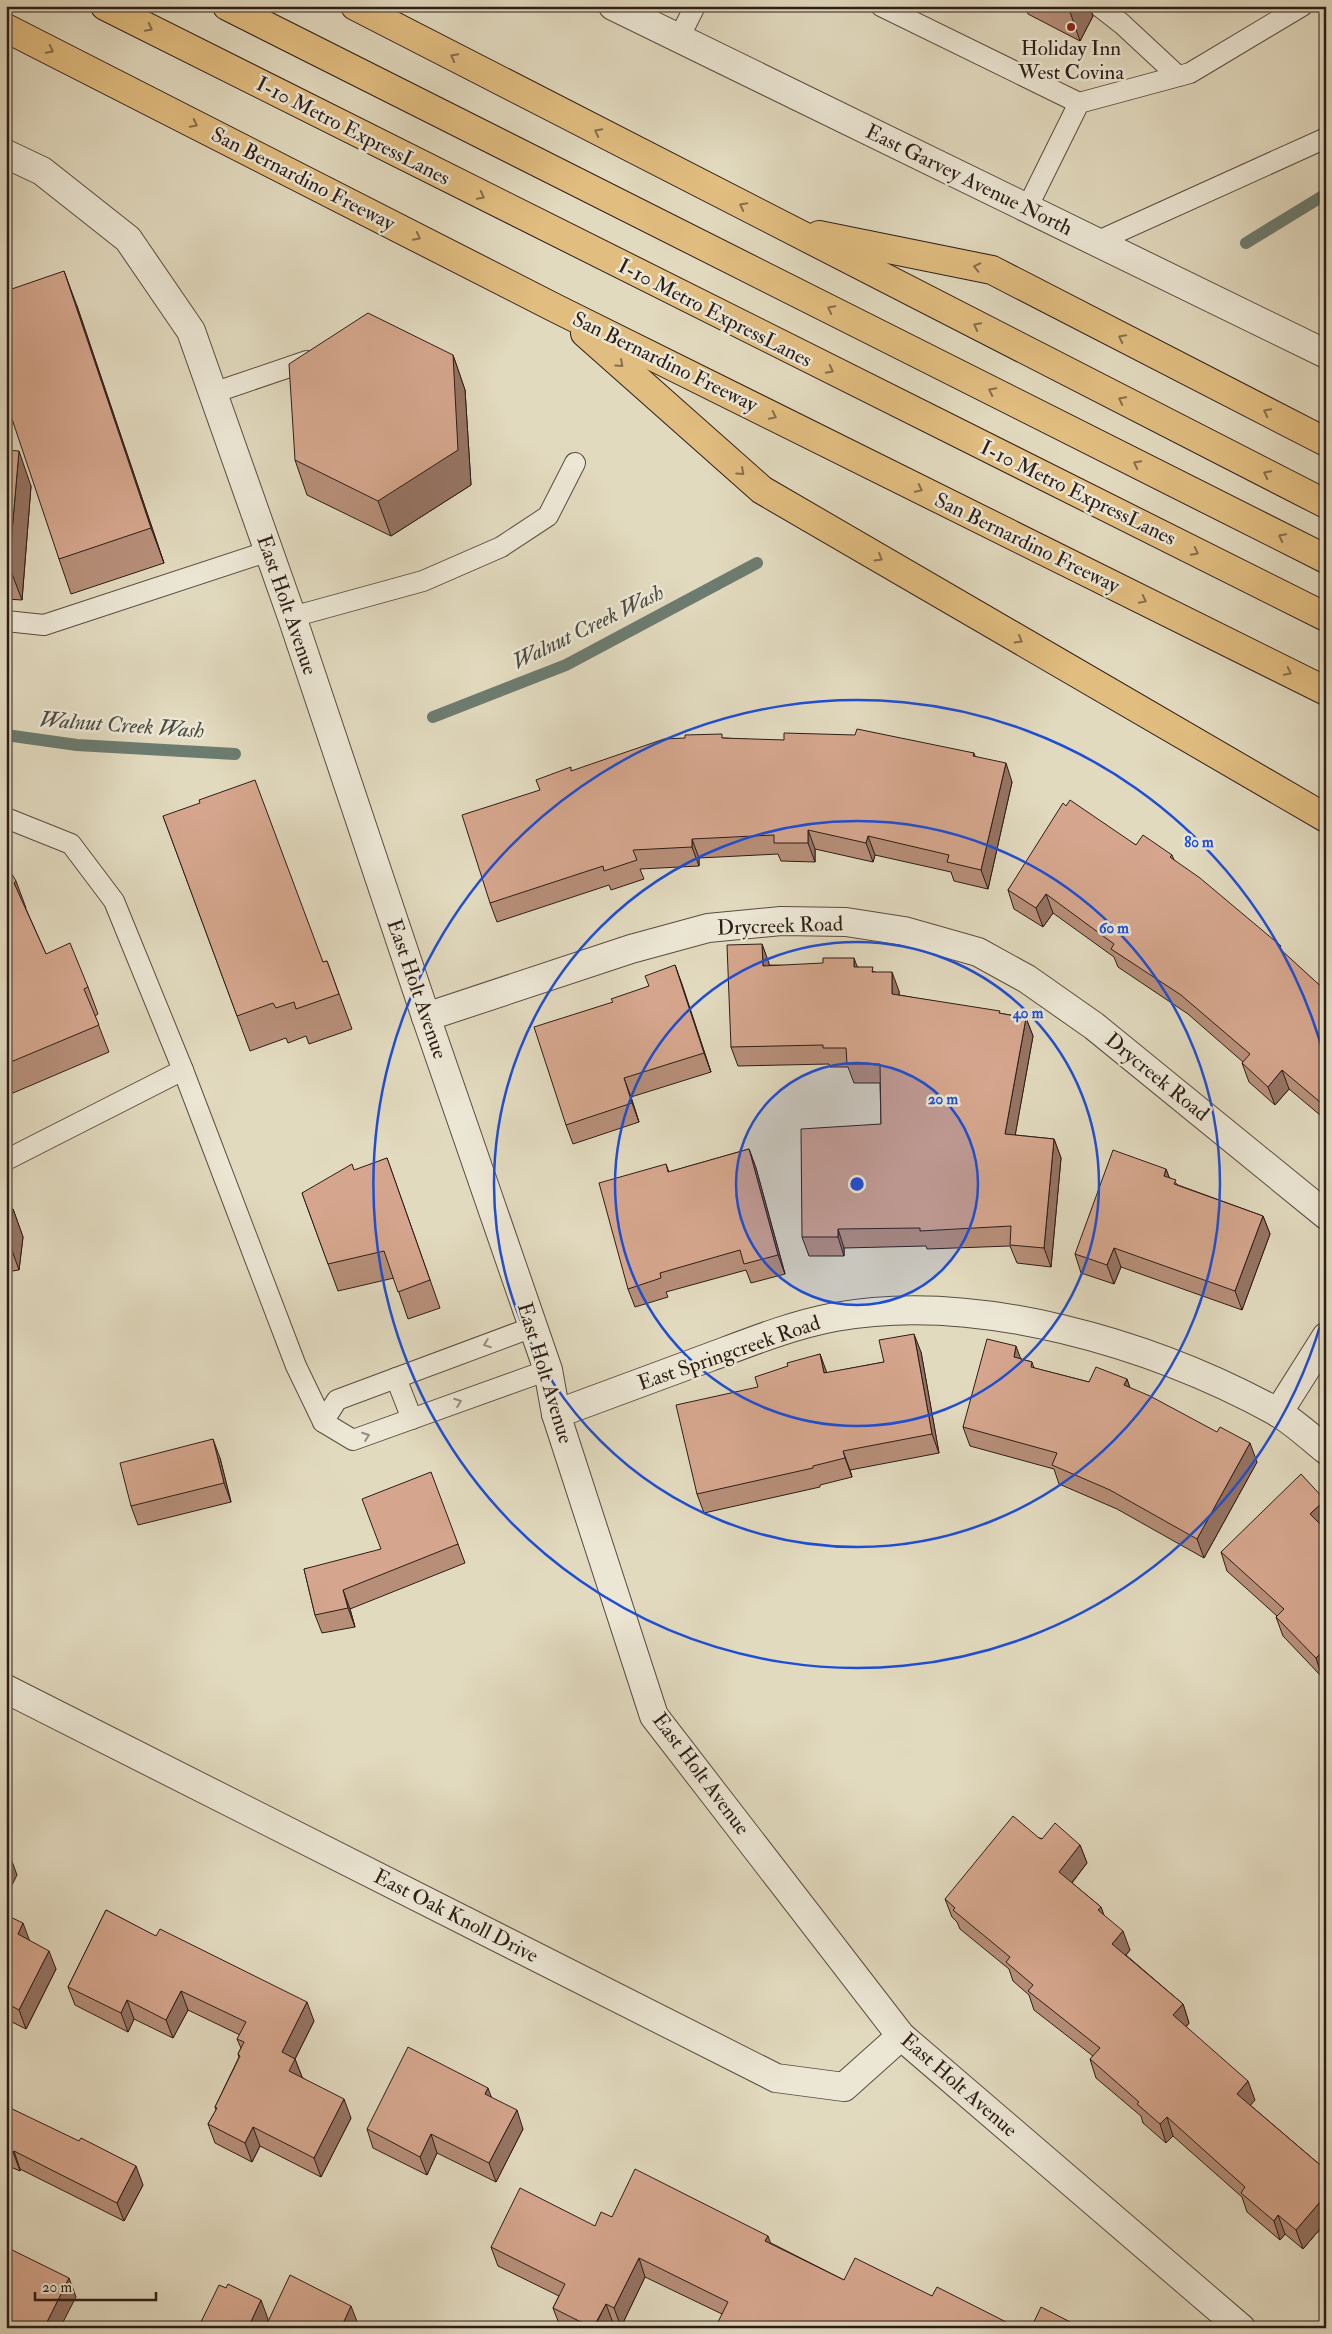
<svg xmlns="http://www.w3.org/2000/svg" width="1332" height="2334" viewBox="0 0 1332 2334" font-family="'IM FELL Double Pica',serif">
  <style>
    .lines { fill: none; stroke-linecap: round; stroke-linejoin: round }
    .stream { stroke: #6c7c70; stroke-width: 12 }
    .service-casing { stroke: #5a4c41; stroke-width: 22 }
    .minor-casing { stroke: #5a4c41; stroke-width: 30 }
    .tertiary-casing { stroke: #5a4c41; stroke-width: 30 }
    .motorway-casing { stroke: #2d1d17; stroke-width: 30 }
    .service { stroke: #ece7d5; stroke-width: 20 }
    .minor { stroke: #ece7d5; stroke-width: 28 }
    .tertiary { stroke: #ece7d5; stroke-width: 28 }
    .motorway { stroke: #e1bd80; stroke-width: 28 }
    .wall { fill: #b78f79; stroke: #2d1d17 }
    .shaded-wall { fill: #957463; stroke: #2d1d17 }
    .building { fill: #d5a68d; stroke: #2d1d17 }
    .oneway { stroke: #876d4c }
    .oneway2 { stroke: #968c80 }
    .ring { fill: none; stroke: #1d4ed8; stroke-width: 2.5 }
    .poi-dot { fill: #8f2418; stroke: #ece7d5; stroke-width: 2 }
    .labels { text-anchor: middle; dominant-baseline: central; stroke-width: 5; stroke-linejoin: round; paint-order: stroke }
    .poi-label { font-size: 21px; fill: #2d1d17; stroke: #ece7d5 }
    .street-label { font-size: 21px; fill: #2d1d17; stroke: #ece7d5 }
    .water-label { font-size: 22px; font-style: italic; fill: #4c4c44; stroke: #ece7d5 }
    .centre { fill: #1d4ed8; stroke: #ece7d5; stroke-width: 2.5 }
    .ring-label { font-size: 15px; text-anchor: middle; font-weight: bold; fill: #1d4ed8; stroke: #ece7d5; stroke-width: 5; stroke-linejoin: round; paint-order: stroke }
  </style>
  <rect width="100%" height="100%" fill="#e2dabf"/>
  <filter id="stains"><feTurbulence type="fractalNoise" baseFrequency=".004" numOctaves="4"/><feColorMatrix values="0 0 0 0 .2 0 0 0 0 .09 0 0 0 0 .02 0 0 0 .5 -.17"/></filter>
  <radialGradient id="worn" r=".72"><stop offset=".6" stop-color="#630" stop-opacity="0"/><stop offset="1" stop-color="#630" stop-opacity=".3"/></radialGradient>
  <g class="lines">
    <g class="stream">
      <polyline points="1246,243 1326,194"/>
      <polyline points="433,717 566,665 757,563"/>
      <polyline points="6,735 77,745 235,754"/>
    </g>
    <defs>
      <g id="service">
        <polyline points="881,6 1079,103"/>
        <polyline points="1099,6 1122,24 1178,76"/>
        <polyline points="679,38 695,6"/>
        <polyline points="1027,208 1079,103 1190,73 1302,6"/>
        <polyline points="1096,242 1326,138"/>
        <polyline points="213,393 307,361"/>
        <polyline points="292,617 423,581 501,547 548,516 575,463"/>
        <polyline points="6,621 44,625 269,551"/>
        <polyline points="6,818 71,844 114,901 183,1070 296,1366 323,1422 353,1440 548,1370"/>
        <polyline points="6,1160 183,1070"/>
        <polyline points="396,1378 412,1419"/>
        <polyline points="323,1422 337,1400 533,1327"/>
      </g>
      <g id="minor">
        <polyline points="426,1017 631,949 708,928 781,921 846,922 904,931 978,952 1027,979 1094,1026 1326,1215"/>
        <polyline points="1278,1413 1326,1337"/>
        <path d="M556,1414C607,1395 658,1376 710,1357C750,1342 792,1325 835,1317C977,1291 1153,1344 1277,1412C1294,1422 1310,1437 1326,1450"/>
        <polyline points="6,1689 776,2078 844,2087 901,2036"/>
      </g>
      <g id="tertiary">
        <polyline points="613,6 1326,354"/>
        <polyline points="6,154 42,171 128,239 191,331 292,617 426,1017 548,1370 556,1414 654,1716 901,2036 1241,2328"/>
      </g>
      <g id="motorway">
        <polyline points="105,6 1326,617"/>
        <polyline points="227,6 1326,559"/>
        <polyline points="355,6 1326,504"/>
        <polyline points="6,28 557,309 1326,691"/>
        <polyline points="819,235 992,270 1326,442"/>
        <polyline points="585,333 762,490 1326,818"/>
      </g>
    </defs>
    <use href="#service" class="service-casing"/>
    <use href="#minor" class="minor-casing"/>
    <use href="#tertiary" class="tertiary-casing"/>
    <use href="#motorway" class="motorway-casing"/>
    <use href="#service" class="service"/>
    <use href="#minor" class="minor"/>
    <use href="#tertiary" class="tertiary"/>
    <use href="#motorway" class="motorway"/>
  </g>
  <g class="wall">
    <polygon points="1025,6 1089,6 1093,16 1080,41 1028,14"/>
    <polygon points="1161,6 1174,6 1164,12"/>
    <polygon points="77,306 164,563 71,594 59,559"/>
    <polygon points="453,355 465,390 471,485 391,536 307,495 295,460"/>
    <polygon points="6,450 31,486 22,600 6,599"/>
    <polygon points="724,738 974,753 975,756 1012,782 988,889 954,881 951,872 875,855 873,862 815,849 815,862 781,861 778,854 699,858 699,866 640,869 644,879 611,890 609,885 497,922 490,903 572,771"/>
    <polygon points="1066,806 1136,845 1172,855 1174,860 1283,953 1326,991 1326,1120 1289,1089 1275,1105 1249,1082 1242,1063 1243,1062 1188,1014 1118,967 1114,957 1053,913 1043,927 1014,909 1008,890"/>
    <polygon points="163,816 323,962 327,961 352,1029 309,1044 306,1036 288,1043 286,1038 250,1051"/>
    <polygon points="6,864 46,954 88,987 98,1014 95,1016 109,1052 6,1096"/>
    <polygon points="762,944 769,965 858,967 875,972 899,991 899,995 1026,1018 1033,1036 1015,1135 1054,1139 1061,1158 1051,1267 1017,1263 1010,1246 927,1249 926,1246 844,1248 844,1256 809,1256 802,1237 881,1124 880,1083 854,1083 848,1067 830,1067 829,1064 738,1066 731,1047"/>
    <polygon points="675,965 711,1072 631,1097 639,1122 573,1144 566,1125 613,1002 649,986"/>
    <polygon points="749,1149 756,1168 785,1274 751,1283 746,1270 666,1292 668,1297 635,1307 628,1289 666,1164 669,1172"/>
    <polygon points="387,1158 440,1308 408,1319 394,1278 338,1291 302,1193"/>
    <polygon points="1166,1169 1169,1177 1178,1185 1263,1216 1270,1234 1242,1310 1121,1267 1114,1284 1081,1273 1075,1254"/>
    <polygon points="13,1209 23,1237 19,1270 6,1272 6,1211"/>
    <polygon points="921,1352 939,1453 850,1470 852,1477 820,1485 820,1487 704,1513 697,1494 758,1387 788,1366 820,1354 826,1373 884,1362"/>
    <polygon points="1021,1359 1032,1362 1034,1368 1089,1382 1127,1379 1130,1388 1257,1462 1204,1558 1117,1509 1059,1484 1054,1469 970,1446 963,1427"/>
    <polygon points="220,1458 231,1502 138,1525 131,1506"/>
    <polygon points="1325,1500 1326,1502 1326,1525 1323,1527 1322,1677 1283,1636 1276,1617 1277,1616 1227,1571 1221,1552"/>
    <polygon points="458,1544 465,1563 350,1609 355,1627 322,1633 315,1615 304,1569"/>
    <polygon points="1039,1838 1080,1845 1087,1863 1072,1883 1101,1907 1103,1914 1130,1950 1126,1955 1183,2004 1189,2023 1186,2027 1255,2100 1250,2105 1326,2170 1326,2222 1303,2249 1285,2234 1280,2240 1247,2212 1242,2197 1173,2136 1166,2143 1143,2123 1141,2116 1096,2078 1090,2059 1093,2056 1034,2010 1029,1995 1013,1981 1009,1969 960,1929 957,1922 952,1917 945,1899"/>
    <polygon points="106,1910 314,2021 295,2059 302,2077 351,2118 321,2177 260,2146 252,2162 215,2143 208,2124 216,2110 215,2107 239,2057 238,2054 241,2048 237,2039 240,2035 188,2010 173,2038 134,2019 128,2032 75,2005 68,1987"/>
    <polygon points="6,1915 56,1969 26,2029 6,2019"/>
    <polygon points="491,2097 523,2129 496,2182 437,2153 427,2175 373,2148 367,2129"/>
    <polygon points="6,2106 143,2185 124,2221 20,2169 20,2171 6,2165"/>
    <polygon points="612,2217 771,2243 844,2280 932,2296 1018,2328 722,2314 645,2277 621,2327 613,2323 610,2328 563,2328 560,2326 553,2308 559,2296 498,2266 491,2247 595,2226"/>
  </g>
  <g class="shaded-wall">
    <polygon points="1068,6 1089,6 1093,16 1080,41"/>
    <polygon points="64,271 77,306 164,563 151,528"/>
    <polygon points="453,355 465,390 471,485 391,536 378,501"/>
    <polygon points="19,451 31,486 22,600 9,566"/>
    <polygon points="1006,763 1012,782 988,889 981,870"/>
    <polygon points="808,830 815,849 815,862 808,843"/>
    <polygon points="868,836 875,855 873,862 866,843"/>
    <polygon points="692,839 699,858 699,866 692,847"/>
    <polygon points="16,881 26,908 24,910 14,883"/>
    <polygon points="1046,894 1053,913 1043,927 1036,908"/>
    <polygon points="762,944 769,963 770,985 763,966"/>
    <polygon points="854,958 861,977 854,967"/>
    <polygon points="675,965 682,984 711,1072 704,1053"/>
    <polygon points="892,972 899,991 899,1012 892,994"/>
    <polygon points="1026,1018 1033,1036 1012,1153 1005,1134"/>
    <polygon points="1282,1070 1289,1089 1275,1105 1268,1087"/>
    <polygon points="624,1078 631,1097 639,1122 632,1103"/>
    <polygon points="1054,1139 1061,1158 1051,1267 1044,1248"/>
    <polygon points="749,1149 756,1168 785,1274 778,1255"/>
    <polygon points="1166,1169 1173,1188 1164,1176"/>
    <polygon points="13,1209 23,1237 19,1270 9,1242"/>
    <polygon points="1263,1216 1270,1234 1242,1310 1235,1291"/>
    <polygon points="838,1229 844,1248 844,1256 838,1237"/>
    <polygon points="1114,1248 1121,1267 1114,1284 1107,1265"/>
    <polygon points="914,1334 921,1352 939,1453 932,1434"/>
    <polygon points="1016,1346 1023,1365 1014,1357"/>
    <polygon points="820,1354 827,1373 824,1373"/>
    <polygon points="1127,1379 1133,1398 1124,1385"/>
    <polygon points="213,1439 220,1458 231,1502 224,1483"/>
    <polygon points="1250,1443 1257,1462 1204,1558 1197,1539"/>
    <polygon points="843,1451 850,1470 852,1477 845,1458"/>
    <polygon points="1325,1500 1326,1502 1326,1525 1317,1533 1310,1514"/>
    <polygon points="343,1590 350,1609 355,1627 348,1608"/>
    <polygon points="1326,1648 1326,1674 1322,1677 1316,1658"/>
    <polygon points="1080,1845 1087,1863 1065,1891 1059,1872"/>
    <polygon points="10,1856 17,1875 6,1897 6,1864"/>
    <polygon points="1101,1907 1108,1926 1098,1910"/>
    <polygon points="23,1923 30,1942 18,1934"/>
    <polygon points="1123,1931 1130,1950 1119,1963 1112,1944"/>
    <polygon points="49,1951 56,1969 26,2029 19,2010"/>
    <polygon points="181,1991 188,2010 173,2038 166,2020"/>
    <polygon points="127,2000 134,2019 128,2032 121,2013"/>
    <polygon points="307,2002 314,2021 295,2059 302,2077 295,2090 282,2052"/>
    <polygon points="1183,2004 1189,2023 1180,2034 1173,2015"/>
    <polygon points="1248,2081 1255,2100 1244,2113 1237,2094"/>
    <polygon points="488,2088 495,2107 485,2094"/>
    <polygon points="344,2099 351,2118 321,2177 314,2158"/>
    <polygon points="517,2110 523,2129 496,2182 489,2163"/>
    <polygon points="1167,2117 1173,2136 1166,2143 1160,2124"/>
    <polygon points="253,2127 260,2146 252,2162 245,2143"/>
    <polygon points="431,2134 437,2153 427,2175 420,2157"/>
    <polygon points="14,2151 20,2169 20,2171 13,2152"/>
    <polygon points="136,2166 143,2185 124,2221 117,2203"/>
    <polygon points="6,2178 9,2185 6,2189"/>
    <polygon points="1326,2195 1326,2222 1303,2249 1296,2230"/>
    <polygon points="1278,2215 1285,2234 1280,2240 1274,2221"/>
    <polygon points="768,2236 775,2255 765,2241"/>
    <polygon points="639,2258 645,2277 621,2327 614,2308"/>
    <polygon points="69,2278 76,2297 60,2328 44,2328"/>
    <polygon points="261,2300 268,2319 264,2328 248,2328"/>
    <polygon points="606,2304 613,2323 610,2328 594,2328"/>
    <polygon points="351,2306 358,2324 357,2328 341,2328"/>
  </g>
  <g class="building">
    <polygon points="64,271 151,528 59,559 6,401 6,291"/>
    <polygon points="368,313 453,355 458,450 378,501 295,460 289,364"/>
    <polygon points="6,450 19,451 9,566 6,565"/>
    <polygon points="857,729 974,753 973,756 1006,763 981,870 947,862 949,855 868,836 866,843 808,830 808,843 774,843 774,835 692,839 692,847 633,850 637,860 604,871 603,866 490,903 462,815 540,790 536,780 571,767 571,771 664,739 685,738 685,735 722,734 722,738 784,740 784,733 855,735"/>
    <polygon points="255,780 323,962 327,961 339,994 296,1009 294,1002 276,1008 273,1003 237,1016 163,816 200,803 199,800"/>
    <polygon points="1070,800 1136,845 1143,835 1172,855 1170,857 1200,878 1281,946 1279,948 1326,991 1326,1107 1282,1070 1268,1087 1242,1063 1250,1054 1181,995 1111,949 1114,944 1046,894 1036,908 1008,890 1063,803 1066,806"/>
    <polygon points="6,864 16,881 14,883 46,954 70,943 88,987 84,989 99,1025 6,1064"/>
    <polygon points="762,944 763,966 823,963 823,958 854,958 854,967 873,967 872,972 892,972 892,994 1000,1011 999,1013 1026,1018 1005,1134 1054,1139 1044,1248 1010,1245 1011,1226 920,1231 920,1228 838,1229 838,1237 802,1237 801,1129 881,1124 880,1064 847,1064 846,1048 823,1048 823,1045 731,1047 727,945"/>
    <polygon points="675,965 704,1053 624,1078 632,1103 566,1125 534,1027 613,1002 611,999 649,986 645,976"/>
    <polygon points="749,1149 778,1255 744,1264 740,1250 660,1273 661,1278 628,1289 599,1183 666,1164 668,1172"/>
    <polygon points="1113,1150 1166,1169 1164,1176 1176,1180 1174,1184 1263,1216 1235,1291 1114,1248 1107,1265 1075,1254"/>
    <polygon points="387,1158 430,1280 398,1292 384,1251 328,1264 302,1193 352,1164 354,1170"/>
    <polygon points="13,1209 9,1242 6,1243 6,1211"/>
    <polygon points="914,1334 932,1434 843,1451 845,1458 813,1466 813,1468 697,1494 676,1405 758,1387 755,1377 788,1366 787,1363 820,1354 824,1373 884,1362 879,1340"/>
    <polygon points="987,1339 1016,1346 1014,1357 1032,1362 1031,1367 1089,1382 1096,1367 1127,1379 1124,1385 1150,1396 1217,1432 1220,1427 1250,1443 1197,1539 1110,1490 1052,1465 1057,1453 963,1427"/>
    <polygon points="213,1439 224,1483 131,1506 120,1463"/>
    <polygon points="431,1472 458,1544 343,1590 348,1608 315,1615 304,1569 381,1549 362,1499"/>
    <polygon points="1301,1474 1325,1500 1310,1514 1326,1530 1326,1648 1316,1658 1276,1617 1284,1609 1221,1552"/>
    <polygon points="1013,1816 1039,1838 1042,1839 1055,1823 1080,1845 1059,1872 1101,1907 1098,1910 1123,1931 1112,1944 1183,2004 1173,2015 1248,2081 1237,2094 1326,2170 1326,2195 1296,2230 1278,2215 1274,2221 1241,2193 1245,2187 1167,2117 1160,2124 1137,2104 1139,2102 1090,2059 1100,2048 1028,1991 1033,1985 1006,1962 1010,1957 953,1910 955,1908 945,1899"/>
    <polygon points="6,1854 10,1856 6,1864"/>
    <polygon points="106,1910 156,1936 160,1929 307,2002 282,2052 295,2059 289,2071 344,2099 314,2158 253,2127 245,2143 208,2124 217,2108 215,2107 240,2056 238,2054 244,2042 237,2039 246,2022 181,1991 166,2020 127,2000 121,2013 68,1987"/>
    <polygon points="6,1915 23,1923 18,1934 49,1951 19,2010 6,2003"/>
    <polygon points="408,2047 488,2088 485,2094 517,2110 489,2163 431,2134 420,2157 367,2129"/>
    <polygon points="6,2106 79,2141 81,2138 136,2166 117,2203 14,2151 13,2152 6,2149"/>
    <polygon points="635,2169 768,2236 765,2241 844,2280 855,2258 932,2296 937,2287 1018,2328 715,2328 728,2302 639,2258 614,2308 606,2304 593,2328 553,2308 565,2284 491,2247 520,2188 595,2226 601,2212 612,2217"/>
    <polygon points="6,2247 69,2278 44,2328 6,2328"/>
    <polygon points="290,2275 351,2306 341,2328 265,2328"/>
    <polygon points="228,2284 261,2300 248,2328 198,2328 219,2285 226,2288"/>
    <polygon points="1041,2307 1082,2328 1031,2328"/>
  </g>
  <defs><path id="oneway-chevron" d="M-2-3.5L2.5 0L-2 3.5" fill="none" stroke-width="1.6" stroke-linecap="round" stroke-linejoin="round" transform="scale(1.25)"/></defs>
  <g class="oneway">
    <use href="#oneway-chevron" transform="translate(149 28) rotate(27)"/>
    <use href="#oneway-chevron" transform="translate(50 50) rotate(27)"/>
    <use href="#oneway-chevron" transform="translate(454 57) rotate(-153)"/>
    <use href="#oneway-chevron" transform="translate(194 124) rotate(27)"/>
    <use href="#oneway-chevron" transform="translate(598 132) rotate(-153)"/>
    <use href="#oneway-chevron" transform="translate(481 196) rotate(27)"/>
    <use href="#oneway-chevron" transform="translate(743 206) rotate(-153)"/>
    <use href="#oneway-chevron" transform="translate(417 237) rotate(27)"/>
    <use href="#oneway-chevron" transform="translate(977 267) rotate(-168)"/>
    <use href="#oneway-chevron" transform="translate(831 309) rotate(-153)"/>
    <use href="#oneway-chevron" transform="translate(977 326) rotate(-153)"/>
    <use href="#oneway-chevron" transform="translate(1122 338) rotate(-153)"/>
    <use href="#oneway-chevron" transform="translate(620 364) rotate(42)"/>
    <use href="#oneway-chevron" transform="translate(830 370) rotate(27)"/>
    <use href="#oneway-chevron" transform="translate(992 391) rotate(-153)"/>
    <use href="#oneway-chevron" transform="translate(1122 400) rotate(-153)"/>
    <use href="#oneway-chevron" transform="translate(1267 412) rotate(-153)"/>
    <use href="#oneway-chevron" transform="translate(773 416) rotate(26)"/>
    <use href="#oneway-chevron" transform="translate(1137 464) rotate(-153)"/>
    <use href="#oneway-chevron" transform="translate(741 472) rotate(42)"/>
    <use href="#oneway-chevron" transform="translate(1267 474) rotate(-153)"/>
    <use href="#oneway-chevron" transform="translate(919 489) rotate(26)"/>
    <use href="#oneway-chevron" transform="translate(1282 537) rotate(-153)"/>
    <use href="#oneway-chevron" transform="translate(1195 552) rotate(27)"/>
    <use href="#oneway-chevron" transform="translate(879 558) rotate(30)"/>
    <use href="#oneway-chevron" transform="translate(1143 600) rotate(26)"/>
    <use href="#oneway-chevron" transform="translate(1019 640) rotate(30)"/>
    <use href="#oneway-chevron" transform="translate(1288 672) rotate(26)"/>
  </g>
  <g class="oneway2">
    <use href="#oneway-chevron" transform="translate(487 1344) rotate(159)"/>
    <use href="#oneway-chevron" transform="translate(458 1402) rotate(-20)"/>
    <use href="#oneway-chevron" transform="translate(366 1436) rotate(-20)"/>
  </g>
  <circle cx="857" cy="1184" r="121" fill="#1d4ed8" fill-opacity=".12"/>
  <g class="ring">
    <circle cx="857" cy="1184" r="121"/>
    <circle cx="857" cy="1184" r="242"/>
    <circle cx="857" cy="1184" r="363"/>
    <path d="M1326 1305A484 484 0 1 1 1326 1063"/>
  </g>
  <circle class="poi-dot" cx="1071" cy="27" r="5"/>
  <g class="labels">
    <g class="poi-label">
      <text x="1071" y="48">Holiday Inn<tspan x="1071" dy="24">West Covina</tspan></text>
    </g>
    <g class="street-label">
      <text transform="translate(353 131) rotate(27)">I-10 Metro ExpressLanes</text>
      <text transform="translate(303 179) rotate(27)">San Bernardino Freeway</text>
      <text transform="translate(969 180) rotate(26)">East Garvey Avenue North</text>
      <text transform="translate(715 313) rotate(27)">I-10 Metro ExpressLanes</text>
      <text transform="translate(665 362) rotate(26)">San Bernardino Freeway</text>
      <text transform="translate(1078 493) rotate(26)">I-10 Metro ExpressLanes</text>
      <text transform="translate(1027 543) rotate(26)">San Bernardino Freeway</text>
      <text transform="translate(287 605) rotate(71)">East Holt Avenue</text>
      <text transform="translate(780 926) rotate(-2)">Drycreek Road</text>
      <text transform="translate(417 989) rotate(71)">East Holt Avenue</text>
      <text transform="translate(1157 1077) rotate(39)">Drycreek Road</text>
      <text transform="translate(729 1353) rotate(-19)">East Springcreek Road</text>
      <text transform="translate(545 1373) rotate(73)">East Holt Avenue</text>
      <text transform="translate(701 1774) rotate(53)">East Holt Avenue</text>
      <text transform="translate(456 1916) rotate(27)">East Oak Knoll Drive</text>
      <text transform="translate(959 2085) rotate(41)">East Holt Avenue</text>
    </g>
    <g class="water-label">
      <text transform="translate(588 627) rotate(-26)">Walnut Creek Wash</text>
      <text transform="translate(122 725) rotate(4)">Walnut Creek Wash</text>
    </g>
  </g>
  <circle cx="857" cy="1184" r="8" class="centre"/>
  <g class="ring-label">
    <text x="1199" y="847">80 m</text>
    <text x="1114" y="933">60 m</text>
    <text x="1028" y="1018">40 m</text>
    <text x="943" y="1104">20 m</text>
  </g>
  <rect width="1332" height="2334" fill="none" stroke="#e2dabf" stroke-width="25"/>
  <rect x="8" y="8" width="1317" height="2319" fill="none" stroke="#2d1d17" stroke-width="2.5"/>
  <rect x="12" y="12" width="1307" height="2309" fill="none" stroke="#2d1d17"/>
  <path d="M35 2292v8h121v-8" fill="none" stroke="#2d1d17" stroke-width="2.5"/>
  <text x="42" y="2292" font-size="15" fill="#2d1d17" stroke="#ece7d5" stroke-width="4" paint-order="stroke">20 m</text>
  <rect width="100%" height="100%" filter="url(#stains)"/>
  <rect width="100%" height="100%" fill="url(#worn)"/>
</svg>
